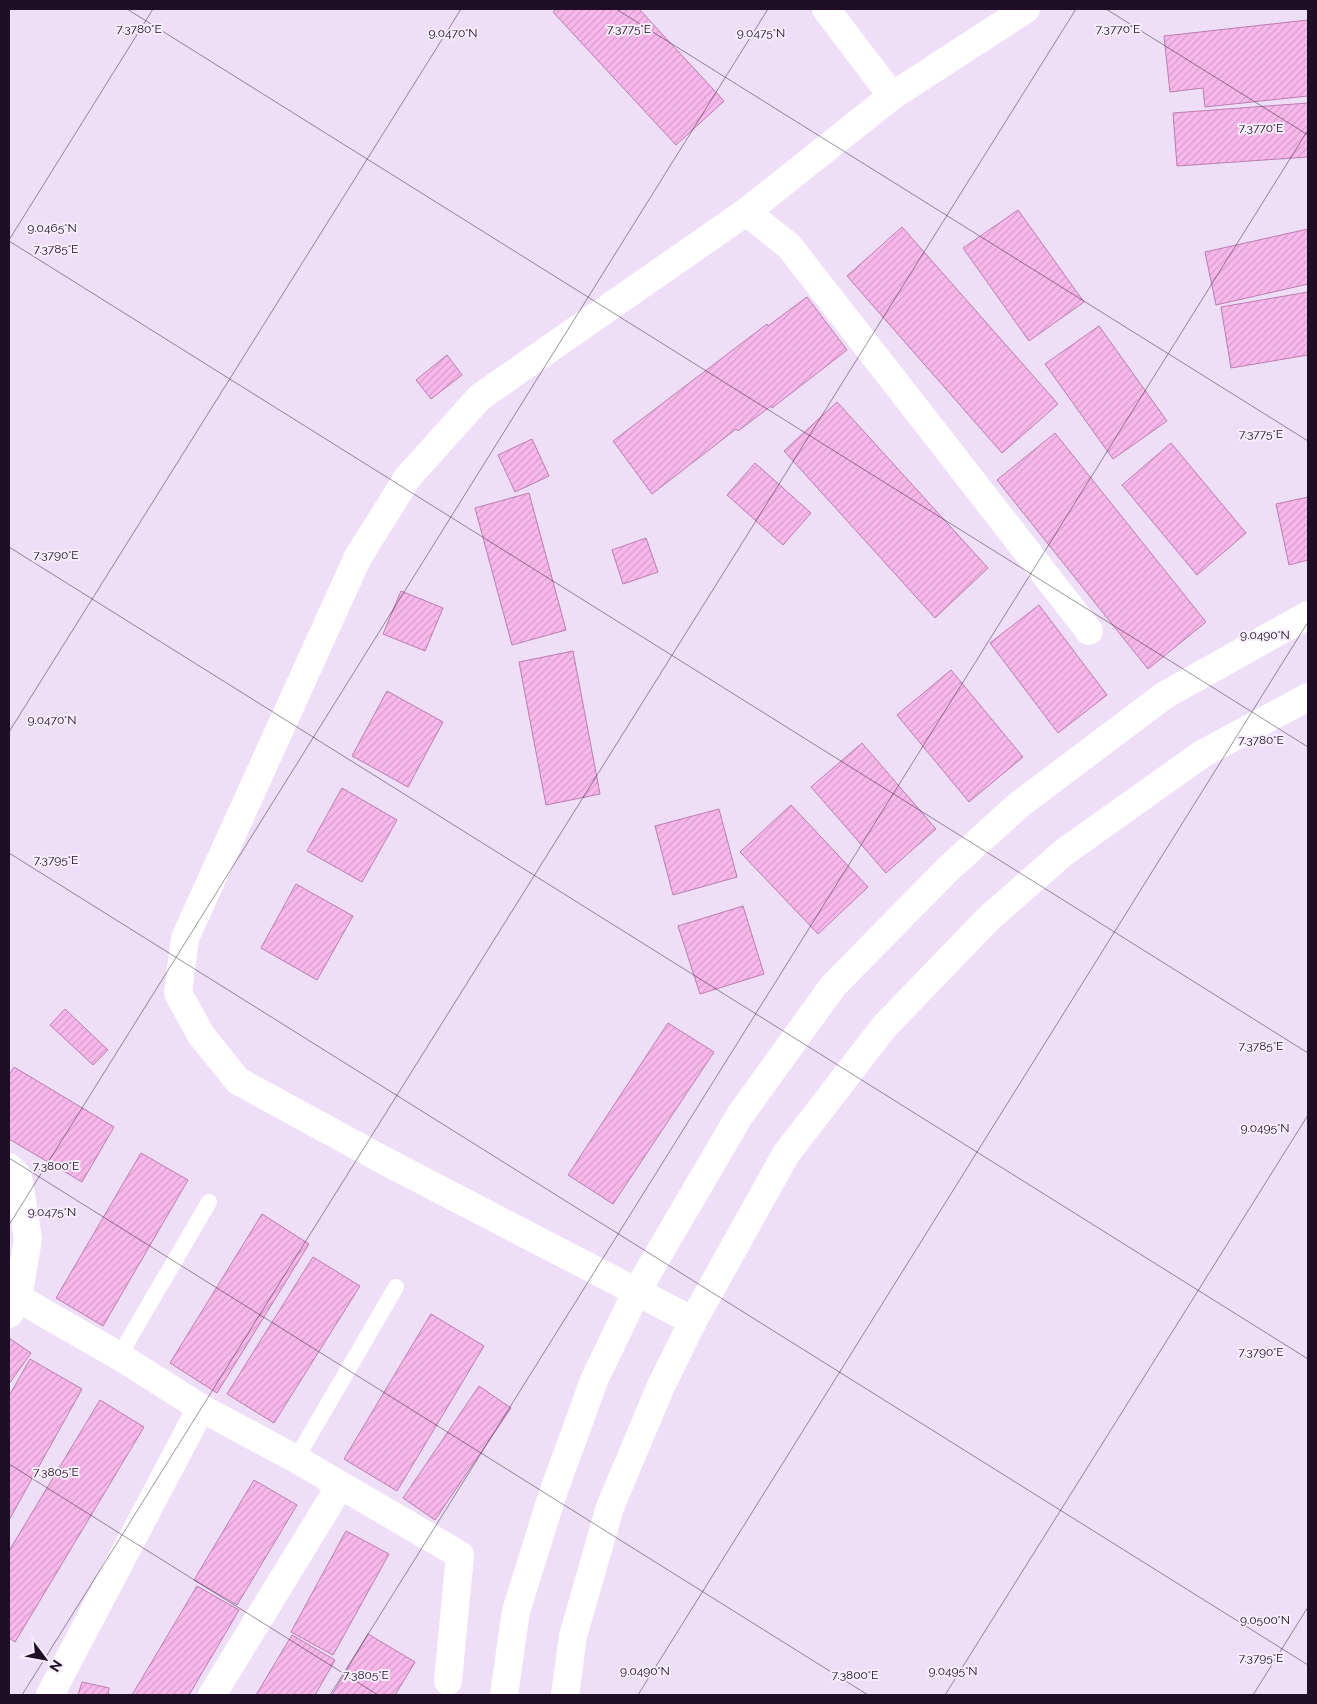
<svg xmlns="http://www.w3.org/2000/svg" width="1317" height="1704" viewBox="0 0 1317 1704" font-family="Raleway,sans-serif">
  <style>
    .building { fill: url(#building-hatch); stroke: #ba7dae }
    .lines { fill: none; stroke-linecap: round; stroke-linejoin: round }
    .service { stroke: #fff; stroke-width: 16 }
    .minor { stroke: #fff; stroke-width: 28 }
    .tertiary { stroke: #fff; stroke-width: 28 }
    .ticks { fill: none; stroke: #1e0e26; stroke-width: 1; stroke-opacity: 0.45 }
    .ticks-label { font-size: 12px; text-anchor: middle; fill: #1e0e26; stroke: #f7eefc; stroke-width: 4; stroke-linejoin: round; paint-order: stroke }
  </style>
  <defs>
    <pattern id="building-hatch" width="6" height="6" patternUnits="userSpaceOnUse" patternTransform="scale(1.25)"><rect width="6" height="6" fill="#f9b8eb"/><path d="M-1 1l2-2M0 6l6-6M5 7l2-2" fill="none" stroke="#d59dc9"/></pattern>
  </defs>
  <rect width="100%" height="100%" fill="#efdef8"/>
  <g class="building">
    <polygon points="557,9 639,9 724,101 676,145 553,12"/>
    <polygon points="1308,20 1308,96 1205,107 1203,88 1170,92 1164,36"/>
    <polygon points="1308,103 1308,157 1177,166 1173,113"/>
    <polygon points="1018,210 1084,302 1029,341 963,248"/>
    <polygon points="902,227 1058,404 1002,453 847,276"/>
    <polygon points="1308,229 1308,284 1216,305 1205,252"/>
    <polygon points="1308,292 1308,355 1231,368 1221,307"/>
    <polygon points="807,297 847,350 772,408 771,406 738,431 736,429 652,494 613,441 767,324 768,326"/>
    <polygon points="1099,326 1167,421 1113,459 1045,364"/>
    <polygon points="447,355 462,375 431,399 416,380"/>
    <polygon points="837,402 988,568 935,618 784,451"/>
    <polygon points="1055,433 1206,622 1148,669 997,480"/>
    <polygon points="532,439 549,476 515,492 498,455"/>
    <polygon points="1171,443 1246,533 1197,575 1122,485"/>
    <polygon points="755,463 811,513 783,545 727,495"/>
    <polygon points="529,493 566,630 512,645 475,508"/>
    <polygon points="1308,497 1308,560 1289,565 1276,504"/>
    <polygon points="646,538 658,572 623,584 612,550"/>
    <polygon points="401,591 443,608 425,651 383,634"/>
    <polygon points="1039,605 1107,695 1058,733 990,643"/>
    <polygon points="573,651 600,794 546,805 519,662"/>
    <polygon points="951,670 1023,757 969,802 897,715"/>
    <polygon points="387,691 443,722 408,787 352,756"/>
    <polygon points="862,743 936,829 886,873 811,787"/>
    <polygon points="342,788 397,820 362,882 307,851"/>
    <polygon points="791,805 868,887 818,934 740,852"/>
    <polygon points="719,809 737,877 673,895 655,826"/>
    <polygon points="296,884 353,916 317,980 261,948"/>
    <polygon points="743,906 764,974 700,994 678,926"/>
    <polygon points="65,1009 108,1050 93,1065 50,1025"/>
    <polygon points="668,1023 714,1052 613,1204 568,1175"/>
    <polygon points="14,1067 114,1127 82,1182 9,1139 9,1075"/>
    <polygon points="141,1153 188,1180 103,1326 56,1298"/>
    <polygon points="262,1214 309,1244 217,1393 170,1363"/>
    <polygon points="313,1257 360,1286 274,1423 227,1394"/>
    <polygon points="431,1314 484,1346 397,1491 344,1459"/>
    <polygon points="9,1338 31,1353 9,1384"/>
    <polygon points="30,1359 82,1389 9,1520 9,1396"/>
    <polygon points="479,1386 511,1408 435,1520 403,1498"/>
    <polygon points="100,1400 144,1427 15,1642 9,1638 9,1551"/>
    <polygon points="254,1480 297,1505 237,1605 194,1580"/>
    <polygon points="346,1531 389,1554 333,1655 291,1632"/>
    <polygon points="197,1586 239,1610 189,1695 132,1695"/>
    <polygon points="368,1634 415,1662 395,1695 332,1695"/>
    <polygon points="292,1635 335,1660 315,1695 256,1695"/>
    <polygon points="82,1682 109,1688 108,1695 78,1695"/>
  </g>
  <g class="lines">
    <g class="service">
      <polyline points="119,1356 209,1202"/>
      <polyline points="296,1459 396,1287"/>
    </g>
    <g class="minor">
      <polyline points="826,9 892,96"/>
      <polyline points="746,212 789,246 1089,631"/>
      <polyline points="9,1167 18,1176 28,1239 18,1298"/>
      <polyline points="9,1314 18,1298 119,1356 201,1408 50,1695"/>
      <polyline points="693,1321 383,1160 238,1081 201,1035 178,993 185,938 358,557 408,477 480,397 746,212 892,96 1026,9"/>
      <polyline points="201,1408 296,1459 460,1555 448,1681"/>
      <polyline points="212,1695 340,1486"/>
    </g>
    <g class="tertiary">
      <polyline points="504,1695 516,1611 553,1493 595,1378 637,1291 740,1115 833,986 949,868 1020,804 1165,695 1308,615"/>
      <polyline points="565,1695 573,1636 610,1507 661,1386 693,1321 786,1154 884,1027 989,918 1063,853 1202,754 1308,697"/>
    </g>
  </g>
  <path class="ticks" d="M127,9L1308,747M616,9L1308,441M1106,9L1308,135M9,240L153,9M9,241L1308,1053M9,547L1308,1359M9,732L461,9M9,853L1308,1665M9,1158L868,1695M9,1225L768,9M9,1464L378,1695M22,1695L1076,9M330,1695L1308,130M638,1695L1308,622M945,1695L1308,1115M1253,1695L1308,1607"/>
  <g class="ticks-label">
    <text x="1118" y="33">7.3770°E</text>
    <text x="139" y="33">7.3780°E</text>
    <text x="629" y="33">7.3775°E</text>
    <text x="453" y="37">9.0470°N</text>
    <text x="761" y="37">9.0475°N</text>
    <text x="1261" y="132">7.3770°E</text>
    <text x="52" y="232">9.0465°N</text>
    <text x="56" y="253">7.3785°E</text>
    <text x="1261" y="438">7.3775°E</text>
    <text x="56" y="559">7.3790°E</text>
    <text x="1265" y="639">9.0490°N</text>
    <text x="52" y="724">9.0470°N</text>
    <text x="1261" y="744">7.3780°E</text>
    <text x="56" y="864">7.3795°E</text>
    <text x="1261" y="1050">7.3785°E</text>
    <text x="1265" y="1132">9.0495°N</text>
    <text x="56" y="1170">7.3800°E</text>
    <text x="52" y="1216">9.0475°N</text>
    <text x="1261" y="1356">7.3790°E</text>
    <text x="56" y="1476">7.3805°E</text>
    <text x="1265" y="1624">9.0500°N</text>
    <text x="1261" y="1662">7.3795°E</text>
    <text x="645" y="1675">9.0490°N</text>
    <text x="953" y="1675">9.0495°N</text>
    <text x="366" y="1679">7.3805°E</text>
    <text x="855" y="1679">7.3800°E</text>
  </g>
  <rect width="1317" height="1704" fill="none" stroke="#1e0e26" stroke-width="20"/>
  <g transform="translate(45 1659) rotate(122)" stroke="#f7eefc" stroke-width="4" paint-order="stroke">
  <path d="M0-4L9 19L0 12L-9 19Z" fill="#1e0e26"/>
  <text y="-8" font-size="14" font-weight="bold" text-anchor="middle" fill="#1e0e26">N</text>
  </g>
</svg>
